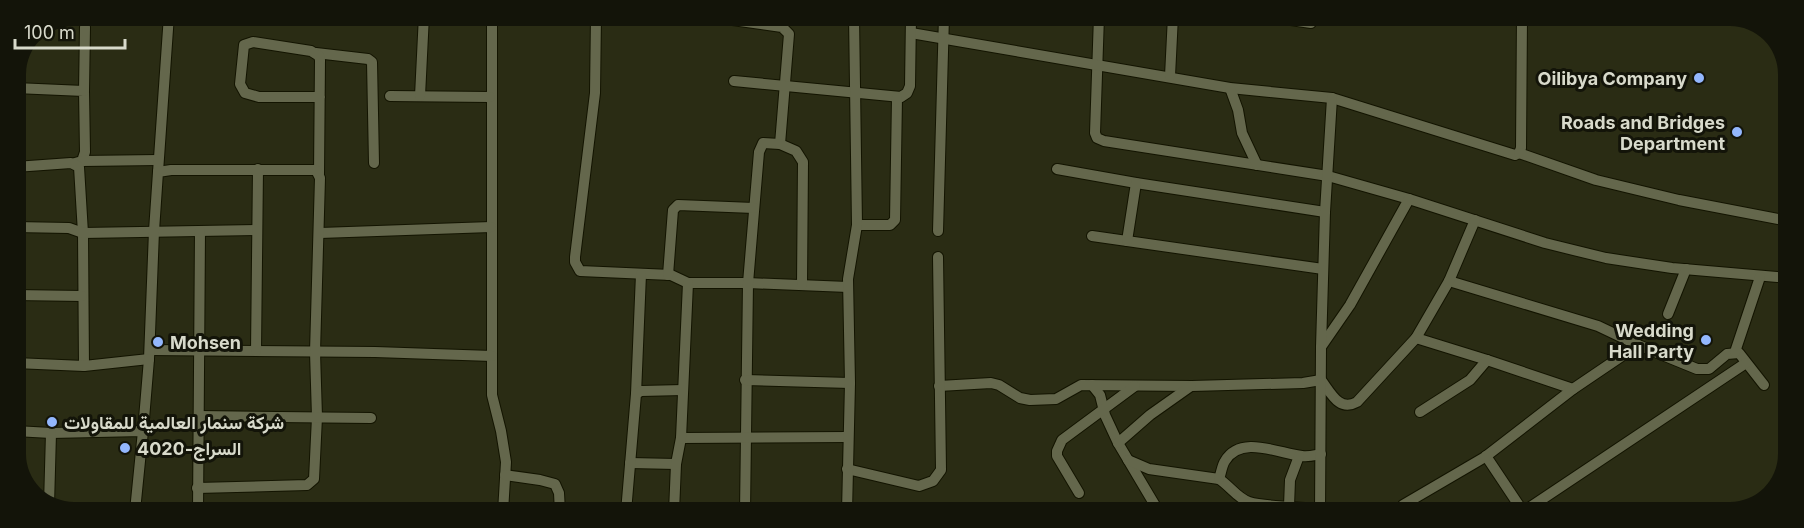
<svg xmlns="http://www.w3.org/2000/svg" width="1804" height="528" viewBox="0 0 1804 528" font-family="Inter,Vazirmatn,sans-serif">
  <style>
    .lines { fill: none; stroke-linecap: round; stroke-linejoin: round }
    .minor-casing { stroke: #131400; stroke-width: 12 }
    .minor { stroke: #64674c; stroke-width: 10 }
    .poi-dot { fill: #93b7fd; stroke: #131409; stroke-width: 2 }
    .labels { text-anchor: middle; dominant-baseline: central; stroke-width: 6; stroke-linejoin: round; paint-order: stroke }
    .poi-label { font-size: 18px; font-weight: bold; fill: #d8dacb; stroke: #131409; text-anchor: end }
  </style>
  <rect width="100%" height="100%" fill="#2a2c14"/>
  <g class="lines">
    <defs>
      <g id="minor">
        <polyline points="492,15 492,395 501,431 506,462 503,512"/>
        <polyline points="596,16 595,93 575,257 575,262 580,271 671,275 688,283 748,283 848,287"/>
        <polyline points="704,16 782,27 789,34 780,144 763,143 759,152 748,283 745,512"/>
        <polyline points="1099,16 1095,133 1097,138 1104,141 1328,176 1409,199 1545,243 1606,258 1672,268 1788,278"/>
        <polyline points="1263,16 1311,23"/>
        <polyline points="911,33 1230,88 1332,98 1515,155 1519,153 1521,148 1522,17"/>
        <polyline points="316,53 368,59 372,62 374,163"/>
        <polyline points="1170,76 1173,16"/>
        <polyline points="734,81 901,97 907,93 910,86 911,16"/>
        <polyline points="15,88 84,91 85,152 82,161 75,163"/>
        <polyline points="1230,88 1238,110 1242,133 1257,165"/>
        <polyline points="84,91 85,27"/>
        <polyline points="390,96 490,97"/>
        <polyline points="420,96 424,15"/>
        <polyline points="780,144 796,151 803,162 802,285"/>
        <polyline points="1519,153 1596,180 1679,200 1788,221"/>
        <polyline points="82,161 158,160"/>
        <polyline points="15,167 71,163 79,167 83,233 84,366"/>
        <polyline points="1057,169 1136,183 1325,212"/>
        <polyline points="158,172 169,15"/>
        <polyline points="319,174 320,60 319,56 311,51 253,42 244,45 240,84 245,93 259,97 320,97"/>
        <polyline points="857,225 890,225 895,220 897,98"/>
        <polyline points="15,227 69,228 83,233 256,230"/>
        <polyline points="938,231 944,16"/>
        <polyline points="320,233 491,227"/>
        <polyline points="1092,236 1323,269"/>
        <polyline points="1127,241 1136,183"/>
        <polyline points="668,275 673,210 678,205 754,208"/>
        <polyline points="1449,281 1598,326 1638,345 1697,369 1709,369 1727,354 1739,353 1764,385"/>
        <polyline points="15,295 82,296"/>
        <polyline points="1668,314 1686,269"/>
        <polyline points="1416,338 1487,360 1573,389"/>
        <polyline points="1321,347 1350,305 1409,199"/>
        <polyline points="150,350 375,352 492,356"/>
        <polyline points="256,351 258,169"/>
        <polyline points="1735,352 1760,277"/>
        <polyline points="15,363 84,366 149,359 154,231 158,172 171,170 316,170 320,178 315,352 317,417 314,479 307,485 197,488"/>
        <polyline points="745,380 850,383"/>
        <polyline points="1092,385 1100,395 1105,415 1118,443 1159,512"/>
        <path d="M939,386L991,383L999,385L1020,398L1030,400L1056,399L1081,385L1192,386L1303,383L1321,380C1331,393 1339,412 1357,402L1416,338L1449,281L1475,220"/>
        <polyline points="636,394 641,274"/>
        <polyline points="1420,412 1470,380 1487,360"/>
        <polyline points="199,416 371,418"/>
        <polyline points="15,431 51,433 143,431 135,511"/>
        <polyline points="143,431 149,359"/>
        <polyline points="681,438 848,437"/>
        <polyline points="1118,443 1150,415 1191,386"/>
        <polyline points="1486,456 1524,513"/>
        <path d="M1128,460L1149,469L1219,479C1230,486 1237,498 1249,502C1265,507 1301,507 1320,509"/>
        <polyline points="630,463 676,464"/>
        <polyline points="847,469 919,486 933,481 941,470 938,257"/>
        <polyline points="505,475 540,480 555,484 559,493 560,512"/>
        <path d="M1219,479C1221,474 1222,465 1225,461C1241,434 1280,454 1302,456C1309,457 1315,455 1321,454"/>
        <polyline points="1079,493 1057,456 1057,451 1062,440 1135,386"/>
        <polyline points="49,505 51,433"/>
        <polyline points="1403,505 1485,457 1573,389 1638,345"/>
        <polyline points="1289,506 1290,480 1299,456"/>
        <polyline points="198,511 200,231"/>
        <polyline points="626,512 636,394 641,391 683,390"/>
        <polyline points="674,512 676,464 681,438 688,283"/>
        <polyline points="821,512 847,510"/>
        <polyline points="847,512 850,383 848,279 857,225 854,16"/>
        <polyline points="1238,512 1250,503"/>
        <polyline points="1523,512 1746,363"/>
        <polyline points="1320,513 1321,347 1325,212 1332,98"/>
      </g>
    </defs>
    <use href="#minor" class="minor-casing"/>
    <use href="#minor" class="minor"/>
  </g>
  <g class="poi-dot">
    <circle cx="1699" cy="78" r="6"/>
    <circle cx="1737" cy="132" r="6"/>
    <circle cx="1706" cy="340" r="6"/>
    <circle cx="158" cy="342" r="6"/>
    <circle cx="52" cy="422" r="6"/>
    <circle cx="125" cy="448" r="6"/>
  </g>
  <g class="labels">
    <g class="poi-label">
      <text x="1687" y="78">Oilibya Company</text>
      <text x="1725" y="122">Roads and Bridges<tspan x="1725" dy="21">Department</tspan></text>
      <text x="1694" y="330">Wedding<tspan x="1694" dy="21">Hall Party</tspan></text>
      <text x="170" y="342" text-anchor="start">Mohsen</text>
      <text x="64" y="422" text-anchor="start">شركة سنمار العالمية للمقاولات</text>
      <text x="137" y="448" text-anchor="start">السراج-4020</text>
    </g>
  </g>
  <path d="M0 0H1804V528H0ZM74 26H1730A48 48 0 0 1 1778 74V454A48 48 0 0 1 1730 502H74A48 48 0 0 1 26 454V74A48 48 0 0 1 74 26Z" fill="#131409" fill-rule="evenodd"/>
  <path d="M15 39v9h110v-9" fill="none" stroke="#d8dacb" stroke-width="3"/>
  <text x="24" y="39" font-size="18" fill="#d8dacb" stroke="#131409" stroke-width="4.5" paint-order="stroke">100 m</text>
</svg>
